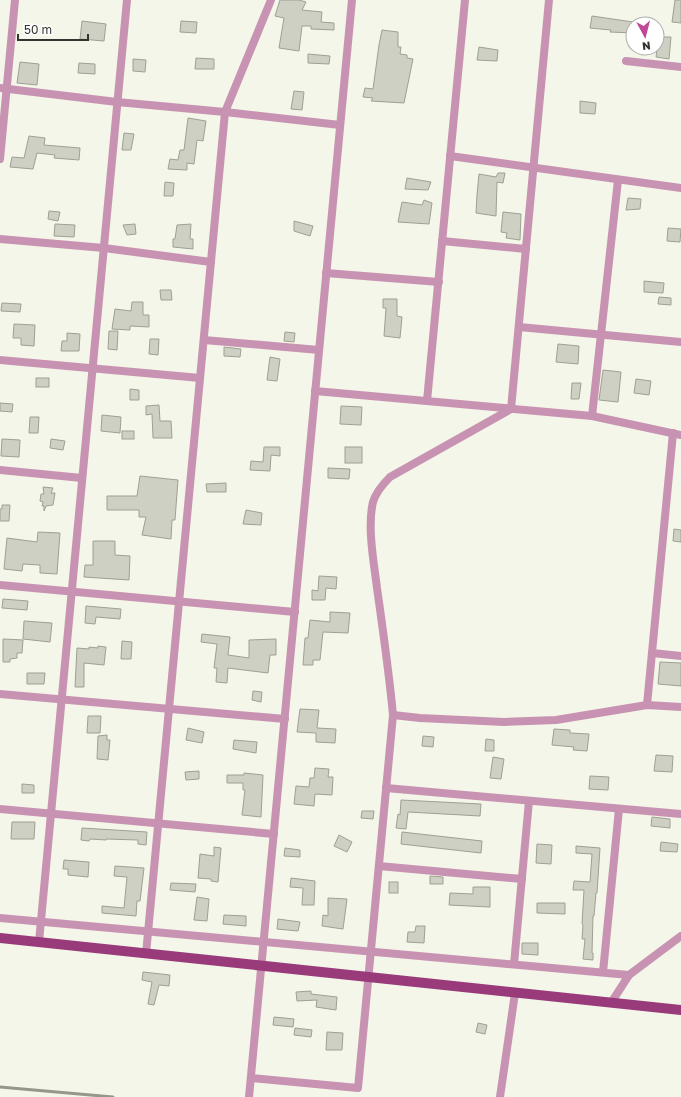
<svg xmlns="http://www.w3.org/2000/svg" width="681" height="1097" viewBox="0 0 681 1097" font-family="'Golos Text',sans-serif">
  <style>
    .building { fill: #ced0c3; stroke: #9ea093 }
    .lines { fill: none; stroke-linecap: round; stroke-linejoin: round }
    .street { stroke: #c892b2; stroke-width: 8 }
    .primary { stroke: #993a7a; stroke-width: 10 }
    .rail { stroke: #95978d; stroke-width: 3 }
  </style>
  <rect width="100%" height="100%" fill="#f3f6e8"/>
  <g class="building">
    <polygon points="280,0 299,0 306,2 302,10 322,12 321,22 334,23 334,30 311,29 311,26 302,26 299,51 279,48 284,18 275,16"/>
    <polygon points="675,0 681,0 681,23 672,22"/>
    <polygon points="592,16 633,22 633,33 610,32 611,30 590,28"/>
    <polygon points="82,21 106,24 104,41 80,39"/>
    <polygon points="181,21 197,22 196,33 180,32"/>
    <polygon points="382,30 398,32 398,47 401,47 400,54 407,55 407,58 413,59 404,103 371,101 373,98 363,97 365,88 373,89 379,45"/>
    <polygon points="662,37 671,37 669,59 656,57 658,41 662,42"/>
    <polygon points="479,47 498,50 497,61 477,60"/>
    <polygon points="308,54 330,56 329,64 308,63"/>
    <polygon points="196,58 214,59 214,69 195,69"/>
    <polygon points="133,59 146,60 145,72 133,71"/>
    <polygon points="20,62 39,64 37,85 17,83"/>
    <polygon points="79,63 95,64 95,74 78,73"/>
    <polygon points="294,91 304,92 302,110 291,109"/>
    <polygon points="580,101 596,103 595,114 580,113"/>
    <polygon points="188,118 206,121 203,141 197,140 194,164 187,163 187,170 168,169 170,159 178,160 180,150 184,150"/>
    <polygon points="124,133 134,134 131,150 122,150"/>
    <polygon points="29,136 45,138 44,145 80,148 79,160 54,158 55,155 37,153 33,169 10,167 12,157 24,158"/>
    <polygon points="498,173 505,173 503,183 497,182 496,216 476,213 477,195 479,174 496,177"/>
    <polygon points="407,178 431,182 428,190 405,189"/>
    <polygon points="165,182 174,183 173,196 164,196"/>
    <polygon points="628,198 641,199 640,209 626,210"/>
    <polygon points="424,200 432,203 429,224 398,222 402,202 422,205"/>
    <polygon points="49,211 60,212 58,221 48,219"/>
    <polygon points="503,212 521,214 520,240 506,238 507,233 501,232"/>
    <polygon points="294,221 313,226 310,236 294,231"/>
    <polygon points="55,224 75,225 74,237 54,236"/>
    <polygon points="135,224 136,234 127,235 123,225"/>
    <polygon points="191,224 190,239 193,239 193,249 173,247 173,239 175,239 177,225"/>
    <polygon points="668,228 681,229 680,242 667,241"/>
    <polygon points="644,281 664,283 663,293 644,292"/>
    <polygon points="160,290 171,290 172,300 161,300"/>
    <polygon points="659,297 671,298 671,305 658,304"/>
    <polygon points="383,299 397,299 397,316 402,317 400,338 384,336 386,308 383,308"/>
    <polygon points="132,302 143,302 143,315 149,315 149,327 130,326 130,330 112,329 115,309 131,311"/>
    <polygon points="2,303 21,304 20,312 1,311"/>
    <polygon points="14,324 35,325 34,346 21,345 21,338 13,338"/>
    <polygon points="109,331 118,331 117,350 108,349"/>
    <polygon points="285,332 295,333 294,342 284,341"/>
    <polygon points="67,333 80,334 79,351 61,351 62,341 67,341"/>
    <polygon points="150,339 159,339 158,355 149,354"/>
    <polygon points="558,344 579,346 578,364 556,362"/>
    <polygon points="224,347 241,349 240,357 224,356"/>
    <polygon points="270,357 280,359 277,381 267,380"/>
    <polygon points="603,370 621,372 618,402 599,400"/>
    <rect x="36" y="378" width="13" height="9"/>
    <polygon points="636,379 651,381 649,395 634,393"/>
    <polygon points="572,383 581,383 579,399 571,399"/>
    <polygon points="130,389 139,390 139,400 130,400"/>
    <polygon points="0,403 13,404 12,412 0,411"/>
    <polygon points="159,405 160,421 171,421 172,438 153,438 152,414 146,415 146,406"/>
    <polygon points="341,406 362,407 361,425 340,424"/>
    <polygon points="102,415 121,417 120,433 101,431"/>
    <polygon points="30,417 39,417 38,433 29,433"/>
    <rect x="122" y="431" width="12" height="8"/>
    <polygon points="2,439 20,440 19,457 1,456"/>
    <polygon points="51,439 65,441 63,450 50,448"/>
    <polygon points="264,447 280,447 280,456 271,455 270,471 250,470 251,461 263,462"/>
    <rect x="345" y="447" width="17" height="16"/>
    <polygon points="328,468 350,469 349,479 328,478"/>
    <polygon points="140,476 178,480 175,520 172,520 171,539 142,535 146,517 139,517 139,510 107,510 107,496 137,496"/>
    <polygon points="226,483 226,492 207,492 206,484"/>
    <polygon points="43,487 53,488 51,493 55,493 53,505 46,506 44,511 44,506 42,506 43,502 40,501 41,494 44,494"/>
    <polygon points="2,505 10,505 9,521 0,521 0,509 2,509"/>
    <polygon points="246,510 262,513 261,525 243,524"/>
    <polygon points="674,529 681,530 681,542 673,541"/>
    <polygon points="38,532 60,533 57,574 40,573 40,565 23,564 22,571 4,569 7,538 37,542"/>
    <polygon points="93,541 115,541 115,555 130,556 129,580 84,577 85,565 93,565"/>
    <polygon points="319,576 337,577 336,589 326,588 325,600 312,600 312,590 318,591"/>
    <polygon points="3,599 28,601 27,610 2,608"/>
    <polygon points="86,606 121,609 120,619 96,617 95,624 85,623"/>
    <polygon points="330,612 350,613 348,633 323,632 320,660 313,660 313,665 303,665 305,638 308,638 310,620 330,622"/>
    <polygon points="24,621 52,623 50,642 23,639"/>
    <polygon points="202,634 230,637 228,655 249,658 249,640 276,639 276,655 270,655 268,673 228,668 227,683 216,682 217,668 214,668 217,644 201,642"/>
    <polygon points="3,639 23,640 22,653 17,653 17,658 10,659 10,662 3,662"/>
    <polygon points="122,641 132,642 131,659 121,659"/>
    <polygon points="98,646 106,647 104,665 84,663 84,687 75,687 77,648 89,649 89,647 98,648"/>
    <polygon points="660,662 681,663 681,686 658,684"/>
    <polygon points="27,673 45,673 44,684 27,684"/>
    <polygon points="253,691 262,692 261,702 252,700"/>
    <polygon points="300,709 319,710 317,728 336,729 335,743 316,742 316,733 297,732"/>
    <polygon points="88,716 101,716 100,733 87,733"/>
    <polygon points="188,728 204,732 202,743 186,740"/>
    <polygon points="554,729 570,730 570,733 589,734 587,751 573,750 574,747 552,745"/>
    <polygon points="107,735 107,740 110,740 108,760 97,759 98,736"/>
    <polygon points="423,736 434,737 433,747 422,746"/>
    <polygon points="486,739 494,740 494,751 485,751"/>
    <polygon points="234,740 257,742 256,753 233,749"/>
    <polygon points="656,755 673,756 672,772 654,771"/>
    <polygon points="493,757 504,759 501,779 490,778"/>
    <polygon points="315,768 329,769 328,777 333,777 332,795 315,794 314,806 294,804 296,786 309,787 310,778 314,778"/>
    <polygon points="199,771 199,779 186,780 185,772"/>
    <polygon points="244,773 263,775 261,817 242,815 245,790 243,790 243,783 227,783 227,775 244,775"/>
    <polygon points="590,776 609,777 608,790 589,789"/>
    <polygon points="22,784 34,785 34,793 22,793"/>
    <polygon points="401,800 481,804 480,816 408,812 406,829 396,828 398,814 400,815"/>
    <polygon points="362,811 374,811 373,819 361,818"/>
    <polygon points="652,817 670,819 670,828 651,826"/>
    <polygon points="12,822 35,822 34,839 11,839"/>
    <polygon points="82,828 147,832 146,845 138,844 138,840 106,839 106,840 90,839 89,841 81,840"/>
    <polygon points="402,832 482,841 481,853 401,844"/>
    <polygon points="339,835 352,842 347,852 334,846"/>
    <polygon points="661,842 678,844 677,852 660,851"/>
    <polygon points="537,844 552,845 551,864 536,863"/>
    <polygon points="576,846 600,848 597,893 596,893 594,916 593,916 592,953 593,953 593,960 583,959 585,939 582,939 583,925 582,924 584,890 573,890 574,881 590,882 592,854 576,853"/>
    <polygon points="214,847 221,848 218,882 211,881 211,879 198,878 200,854 214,856"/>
    <polygon points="285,848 300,850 300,857 284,856"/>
    <polygon points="64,860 89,862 88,877 68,875 68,869 63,869"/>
    <polygon points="115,866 144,868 140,901 137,901 136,916 102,913 102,906 124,908 127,877 114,876"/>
    <polygon points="430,876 443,877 443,884 430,884"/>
    <polygon points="291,878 315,881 314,905 302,905 303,888 290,887"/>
    <rect x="389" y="882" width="9" height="11"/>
    <polygon points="171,883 196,884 195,892 170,890"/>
    <polygon points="473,887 490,887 490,907 449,905 450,893 473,894"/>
    <polygon points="197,897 209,899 207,921 194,920"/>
    <polygon points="328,898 347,899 343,929 322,926 323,915 328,916"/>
    <polygon points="537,903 565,903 565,914 537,913"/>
    <polygon points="224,915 246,916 246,926 223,924"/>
    <polygon points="278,919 300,922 298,931 277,929"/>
    <polygon points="416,926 425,926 424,943 407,942 408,932 415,932"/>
    <polygon points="522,943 538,943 538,955 522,954"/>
    <polygon points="143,972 170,975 169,986 159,985 154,1005 148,1004 152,982 142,980"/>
    <polygon points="311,991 311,994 337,997 336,1010 316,1007 317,1000 297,1001 296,992"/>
    <polygon points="274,1017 294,1019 293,1027 273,1025"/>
    <polygon points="478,1023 487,1025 485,1034 476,1032"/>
    <polygon points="295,1028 312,1030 311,1037 294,1035"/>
    <polygon points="327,1032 343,1033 342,1050 326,1050"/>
  </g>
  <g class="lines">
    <g class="street">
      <polyline points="626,61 681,67"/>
      <polyline points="0,88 117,102 225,112 340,125"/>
      <polyline points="450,156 681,188"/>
      <polyline points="0,159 15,0"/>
      <polyline points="0,239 104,248 211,262"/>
      <polyline points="442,241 526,249"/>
      <polyline points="326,273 439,282"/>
      <polyline points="519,327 681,342"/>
      <polyline points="204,340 319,350"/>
      <polyline points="0,360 200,378"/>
      <polyline points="315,391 592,416 681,435"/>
      <polyline points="427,401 465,0"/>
      <polyline points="592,416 618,180"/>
      <polyline points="0,470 82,478"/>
      <polyline points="0,585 295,612"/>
      <polyline points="652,653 681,656"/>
      <polyline points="0,694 285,719"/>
      <polyline points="647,705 673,433"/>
      <polyline points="393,715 420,718 504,722 556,720 647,705 681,707"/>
      <polyline points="386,788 681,814"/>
      <polyline points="0,809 274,834"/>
      <polyline points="379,866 522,879"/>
      <polyline points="0,918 629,975"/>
      <polyline points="39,942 127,0"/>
      <polyline points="146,954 225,112 271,0"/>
      <polyline points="514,964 529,801"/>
      <polyline points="603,972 619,809"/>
      <polyline points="611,1003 629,975 681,936"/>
      <path d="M251,1078L358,1088L393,715C389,672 383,630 377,588C374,563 367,527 373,502C376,492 383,484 390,477L511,409L549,0"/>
      <polyline points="249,1097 352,0"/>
      <polyline points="500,1097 515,993"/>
    </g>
    <polyline class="primary" points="0,938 681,1010"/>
    <polyline class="rail" points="0,1087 113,1097"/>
  </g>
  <g transform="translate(645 36) rotate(173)"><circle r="19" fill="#ffffff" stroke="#adaeac"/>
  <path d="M0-3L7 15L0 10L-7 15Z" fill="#c24799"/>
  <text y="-6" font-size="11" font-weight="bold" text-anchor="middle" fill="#33342f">N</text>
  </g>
  <path d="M18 34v6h70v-6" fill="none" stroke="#33342f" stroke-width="2"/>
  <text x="24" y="34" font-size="12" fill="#33342f" stroke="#ffffff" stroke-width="3" paint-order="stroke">50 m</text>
</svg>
